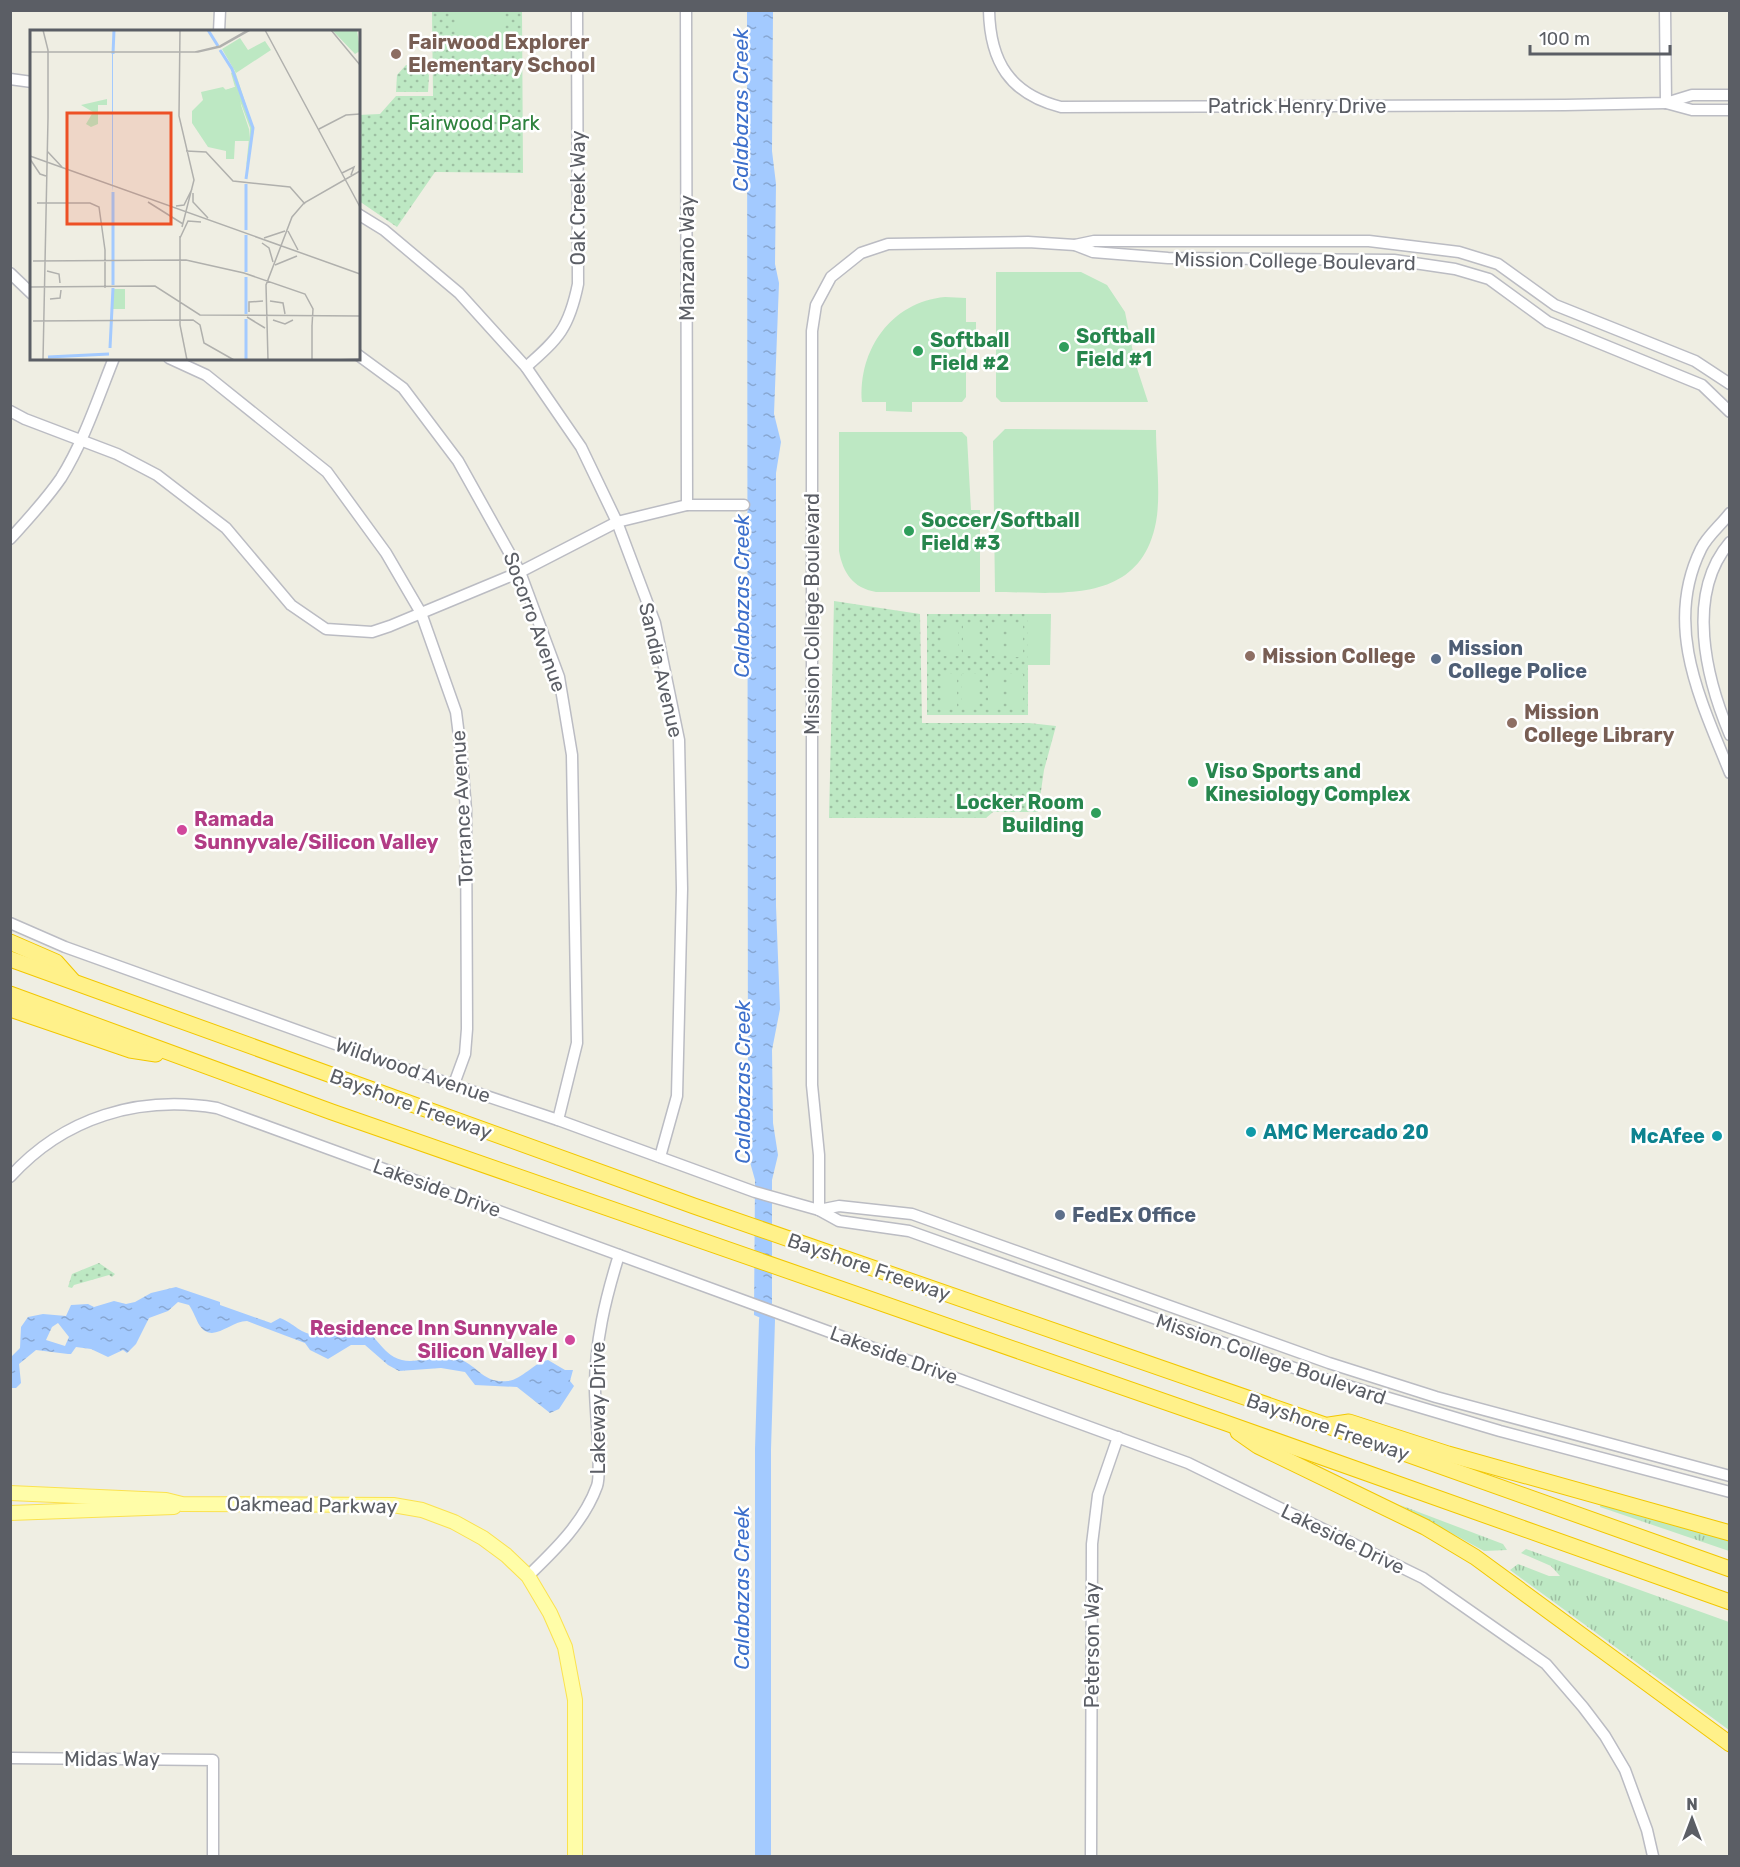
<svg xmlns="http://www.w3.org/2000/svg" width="1740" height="1867" viewBox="0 0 1740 1867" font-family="Rubik,sans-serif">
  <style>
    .grass { fill: url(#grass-tufts) }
    .park { fill: url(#park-dots) }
    .garden { fill: #bde8c3 }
    .water { fill: url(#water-ripples); fill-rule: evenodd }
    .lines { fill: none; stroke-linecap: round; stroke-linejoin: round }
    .river { stroke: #a3caff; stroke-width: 16 }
    .minor-casing { stroke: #bbbcc3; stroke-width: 13 }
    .major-casing { stroke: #fbe24f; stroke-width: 16 }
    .highway-casing { stroke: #f2c700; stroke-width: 17 }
    .minor { stroke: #fff; stroke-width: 10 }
    .major { stroke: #fffda8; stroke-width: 14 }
    .highway { stroke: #fff18a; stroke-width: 15 }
    .education-dot { fill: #8d6e63; stroke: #fff; stroke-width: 2 }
    .leisure-dot { fill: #2e9e5b; stroke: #fff; stroke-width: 2 }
    .service-dot { fill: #5c6f8a; stroke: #fff; stroke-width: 2 }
    .hotel-dot { fill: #d1479c; stroke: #fff; stroke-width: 2 }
    .culture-dot { fill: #0f9aa8; stroke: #fff; stroke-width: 2 }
    .labels { text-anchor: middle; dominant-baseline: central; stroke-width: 5; stroke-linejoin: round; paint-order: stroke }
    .education-label { font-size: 20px; font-weight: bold; fill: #785e54; stroke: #fff; text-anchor: start }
    .street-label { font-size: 20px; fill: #5b5e65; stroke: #fff }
    .park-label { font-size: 20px; fill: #2e823d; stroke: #fff }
    .leisure-label { font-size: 20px; font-weight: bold; fill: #27864d; stroke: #fff; text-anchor: start }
    .service-label { font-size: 20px; font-weight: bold; fill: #4e5e75; stroke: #fff; text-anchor: start }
    .hotel-label { font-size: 20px; font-weight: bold; fill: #b23c85; stroke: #fff; text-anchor: start }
    .culture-label { font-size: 20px; font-weight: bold; fill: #0d838f; stroke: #fff; text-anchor: start }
    .water-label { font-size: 21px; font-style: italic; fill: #3c6fcb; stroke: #fff }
    .inset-river { fill: none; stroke: #a3caff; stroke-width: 3 }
    .inset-road { fill: none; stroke: #b0b0ad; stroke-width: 1.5 }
    .view { fill: #ed5025; fill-opacity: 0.15; stroke: #ed5025; stroke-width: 3 }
    .inset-edge { fill: none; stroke: #5b5e65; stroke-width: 3 }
  </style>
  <defs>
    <pattern id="grass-tufts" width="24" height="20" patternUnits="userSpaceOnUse" patternTransform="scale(1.5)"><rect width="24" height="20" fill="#bde8c3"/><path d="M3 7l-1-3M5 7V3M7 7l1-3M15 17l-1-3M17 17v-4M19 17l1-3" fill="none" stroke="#9dbfa2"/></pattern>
    <pattern id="park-dots" width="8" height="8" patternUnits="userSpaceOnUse" patternTransform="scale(1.5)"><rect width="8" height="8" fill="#bde8c3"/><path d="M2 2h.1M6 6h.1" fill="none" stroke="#9dbfa2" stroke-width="1.8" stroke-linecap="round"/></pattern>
    <pattern id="water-ripples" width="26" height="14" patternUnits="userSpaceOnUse" patternTransform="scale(1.5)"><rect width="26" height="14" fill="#a3caff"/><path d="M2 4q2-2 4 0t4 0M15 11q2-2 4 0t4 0" fill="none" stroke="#88a7d2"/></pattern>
  </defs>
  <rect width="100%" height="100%" fill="#efeee3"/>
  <g class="grass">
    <polygon points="1601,1502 1729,1540 1729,1551 1600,1507"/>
    <polygon points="1400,1505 1503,1544 1507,1550 1484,1551"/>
    <polygon points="1526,1549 1729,1622 1729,1730 1510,1570 1518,1564 1549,1576 1560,1576 1551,1566 1521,1553"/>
  </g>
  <g class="park">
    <polygon points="432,11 522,11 523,173 435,172 397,227 359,201 358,115 380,114 396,96 433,96"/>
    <polygon points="406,65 419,65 429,75 428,92 396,92 397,75"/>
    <polygon points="834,601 920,614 922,723 1029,723 1056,726 1044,770 1038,812 993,812 986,818 829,818"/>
    <rect x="927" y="614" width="101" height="101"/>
    <polygon points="99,1263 115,1274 112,1277 109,1275 74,1285 72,1288 68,1287 72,1274"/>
  </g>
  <g class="garden">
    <polygon points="455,11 505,11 505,60 456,61"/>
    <polygon points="996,272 1081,272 1107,285 1125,312 1135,362 1148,402 1001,402 996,397"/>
    <path d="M945,297L966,298V322H976V348L966,349V397L962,402H912V412L886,411V402H862C858,350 891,302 945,297Z"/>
    <path d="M1005,429L1156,430C1156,458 1161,495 1156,522C1140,606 1059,592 995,592L993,441Z"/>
    <path d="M839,432H962L967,437L971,510H980V592H876C853,588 843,573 839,551Z"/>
    <polygon points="1028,614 1051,614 1050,665 1028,665"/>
    <rect x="943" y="623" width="15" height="33"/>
    <rect x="963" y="623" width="15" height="33"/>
    <rect x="988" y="623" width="15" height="33"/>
    <rect x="1008" y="624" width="15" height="33"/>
    <rect x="988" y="673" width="15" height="34"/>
    <rect x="942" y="674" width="15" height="33"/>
    <rect x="962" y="674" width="15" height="33"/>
    <rect x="1008" y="674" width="15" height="33"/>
  </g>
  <g class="water">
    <polygon points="747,11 773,11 772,151 776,184 775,264 779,283 774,414 781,442 776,473 776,906 780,1009 772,1050 773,1123 778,1155 772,1180 772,1323 754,1315 755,1180 748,1155"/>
    <path d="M176,1287L220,1302V1305L271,1323L280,1318C294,1323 301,1335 317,1335C329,1336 340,1322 351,1324C373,1327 377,1347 394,1357C413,1368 435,1352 456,1358C478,1364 482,1384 508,1381C523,1379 533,1363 548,1360L565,1370H573L570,1381L574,1386L559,1409L550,1413L517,1387L475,1385L465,1372L441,1368L399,1371L388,1365L365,1345H351L328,1359L310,1350L305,1343L247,1321C230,1321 213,1344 200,1326C196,1320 194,1312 189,1305L178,1302L168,1311L149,1318L136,1344L127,1353L123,1350L108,1357L91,1349L76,1347L71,1354H68L36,1350L19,1364L21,1383L16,1388H11V1357L20,1348L21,1327L28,1317L43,1314L66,1316L71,1305L88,1304L94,1307L114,1301L126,1304L135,1302L151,1293ZM58,1323L69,1337L65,1346L46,1340L52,1327Z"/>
  </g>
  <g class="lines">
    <polyline class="river" points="763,1856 763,1449 767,1320"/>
    <defs>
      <g id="minor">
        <polyline points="686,10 687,505"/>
        <path d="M989,10C990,62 1010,94 1061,107L1565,105L1666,103L1692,95H1730"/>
        <polyline points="1665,10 1666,103"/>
        <polyline points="219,32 220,10"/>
        <polyline points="10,79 32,82"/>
        <polyline points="1666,103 1692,110 1730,110"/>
        <polyline points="358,214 384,230 459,293 526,367 581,447 617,522 655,623 679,740 682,889 677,1096 660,1157"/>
        <polyline points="1075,245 1094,241 1369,241 1459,252 1498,264 1555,305 1695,361 1730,384"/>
        <polyline points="10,273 32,294"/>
        <polyline points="358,355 403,388 458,461 520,572 559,677 572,755 577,1043 558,1120"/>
        <polyline points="169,358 206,375 327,472 386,553 421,613 456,712 462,760 466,810 467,1029 465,1054 454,1084"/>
        <path d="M526,367C559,338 569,328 578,284L577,10"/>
        <polyline points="10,411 25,419 117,454 157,475 226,528 291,605 326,629 372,632 390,626 520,572 617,522 687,505 744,505"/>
        <path d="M1730,513C1721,525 1707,536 1701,549C1663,626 1701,701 1730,773"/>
        <path d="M10,539C28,519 46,500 61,478C84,441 98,398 114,358"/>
        <path d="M1730,542C1685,594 1706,678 1730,735"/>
        <polyline points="10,923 65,947 388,1063 558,1120 755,1192 819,1210 839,1221 909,1231 1328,1380 1500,1431 1730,1492"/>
        <path d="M10,1177C64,1117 139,1095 217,1108L1188,1463L1423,1578L1546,1664L1583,1707L1605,1736L1625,1770L1647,1830L1653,1856"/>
        <polyline points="819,1210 819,1155 812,1085 812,331 816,305 831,277 861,253 888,244 1028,242 1075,245 1093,252 1168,258 1394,260 1455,269 1489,279 1548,322 1702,385 1730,412"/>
        <polyline points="819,1210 839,1206 912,1214 1329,1363 1436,1397 1730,1476"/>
        <path d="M528,1576C555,1550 584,1522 597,1486C602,1472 595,1409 595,1389C595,1342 605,1300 619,1255"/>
        <polyline points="10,1758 213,1760 213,1856"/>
        <polyline points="1091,1856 1092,1544 1098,1495 1118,1437"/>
      </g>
      <g id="major">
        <polyline points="10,1493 166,1500 182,1504 393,1505 422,1510 454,1522 483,1538 506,1555 528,1576 550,1613 565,1647 575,1700 575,1856"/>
        <polyline points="10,1513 174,1507"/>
      </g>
      <g id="highway">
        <polyline points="10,942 56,962 72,980"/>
        <polyline points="10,959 694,1206 1325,1425 1730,1569"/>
        <polyline points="10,994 332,1112 1226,1423 1730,1602"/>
        <polyline points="10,1009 130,1050 156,1054"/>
        <polyline points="1329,1425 1349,1422 1448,1454 1730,1533"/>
        <polyline points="1238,1432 1258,1446 1425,1527 1475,1557 1730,1744"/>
      </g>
    </defs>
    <use href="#minor" class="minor-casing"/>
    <use href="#major" class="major-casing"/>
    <use href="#highway" class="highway-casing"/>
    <use href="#minor" class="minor"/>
    <use href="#major" class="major"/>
    <use href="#highway" class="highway"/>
  </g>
  <g class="education-dot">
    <circle cx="396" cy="54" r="6"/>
    <circle cx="1250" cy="656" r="6"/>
    <circle cx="1512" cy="723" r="6"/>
  </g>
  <g class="leisure-dot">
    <circle cx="1064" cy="347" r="6"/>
    <circle cx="918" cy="351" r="6"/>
    <circle cx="909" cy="531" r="6"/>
    <circle cx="1193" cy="782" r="6"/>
    <circle cx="1096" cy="813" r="6"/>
  </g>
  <g class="service-dot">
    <circle cx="1436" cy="659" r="6"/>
    <circle cx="1060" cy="1215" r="6"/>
  </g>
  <g class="hotel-dot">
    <circle cx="182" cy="830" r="6"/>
    <circle cx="570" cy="1340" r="6"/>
  </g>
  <g class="culture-dot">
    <circle cx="1251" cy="1132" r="6"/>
    <circle cx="1717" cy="1136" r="6"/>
  </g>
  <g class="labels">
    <g class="education-label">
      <text x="408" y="42">Fairwood Explorer<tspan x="408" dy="23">Elementary School</tspan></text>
      <text x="1262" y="656">Mission College</text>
      <text x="1524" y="712">Mission<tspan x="1524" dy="23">College Library</tspan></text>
    </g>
    <g class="street-label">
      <text x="1297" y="106">Patrick Henry Drive</text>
      <text transform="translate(578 198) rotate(-90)">Oak Creek Way</text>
      <text transform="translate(687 258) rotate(-90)">Manzano Way</text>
      <text transform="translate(1295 261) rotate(1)">Mission College Boulevard</text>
      <text transform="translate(812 614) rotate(-90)">Mission College Boulevard</text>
      <text transform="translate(535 622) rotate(70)">Socorro Avenue</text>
      <text transform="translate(661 670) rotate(77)">Sandia Avenue</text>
      <text transform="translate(462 808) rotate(-93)">Torrance Avenue</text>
      <text transform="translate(413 1070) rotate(19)">Wildwood Avenue</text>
      <text transform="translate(411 1104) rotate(20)">Bayshore Freeway</text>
      <text transform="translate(437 1188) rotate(20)">Lakeside Drive</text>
      <text transform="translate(869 1267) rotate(19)">Bayshore Freeway</text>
      <text transform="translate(894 1355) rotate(20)">Lakeside Drive</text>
      <text transform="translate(1271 1359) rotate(19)">Mission College Boulevard</text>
      <text transform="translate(598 1408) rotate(-90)">Lakeway Drive</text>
      <text transform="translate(1328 1427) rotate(19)">Bayshore Freeway</text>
      <text transform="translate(312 1505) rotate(1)">Oakmead Parkway</text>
      <text transform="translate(1343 1539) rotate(26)">Lakeside Drive</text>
      <text transform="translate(1092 1645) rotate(-90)">Peterson Way</text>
      <text x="112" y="1759">Midas Way</text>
    </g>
    <g class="park-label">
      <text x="474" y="123">Fairwood Park</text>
    </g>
    <g class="leisure-label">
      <text x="1076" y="336">Softball<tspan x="1076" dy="23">Field #1</tspan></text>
      <text x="930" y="340">Softball<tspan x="930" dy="23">Field #2</tspan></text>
      <text x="921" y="520">Soccer/Softball<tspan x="921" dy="23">Field #3</tspan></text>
      <text x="1205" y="771">Viso Sports and<tspan x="1205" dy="23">Kinesiology Complex</tspan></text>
      <text x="1084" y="802" text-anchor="end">Locker Room<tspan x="1084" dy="23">Building</tspan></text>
    </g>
    <g class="service-label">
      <text x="1448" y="648">Mission<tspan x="1448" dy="23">College Police</tspan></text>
      <text x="1072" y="1215">FedEx Office</text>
    </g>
    <g class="hotel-label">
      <text x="194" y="819">Ramada<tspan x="194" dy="23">Sunnyvale/Silicon Valley</tspan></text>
      <text x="558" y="1328" text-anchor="end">Residence Inn Sunnyvale<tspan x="558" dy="23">Silicon Valley I</tspan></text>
    </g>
    <g class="culture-label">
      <text x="1263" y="1132">AMC Mercado 20</text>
      <text x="1705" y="1136" text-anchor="end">McAfee</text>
    </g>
    <g class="water-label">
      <text transform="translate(740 110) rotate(-90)">Calabazas Creek</text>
      <text transform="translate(741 596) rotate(-90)">Calabazas Creek</text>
      <text transform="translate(742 1082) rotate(-90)">Calabazas Creek</text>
      <text transform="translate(741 1588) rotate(-90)">Calabazas Creek</text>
    </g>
  </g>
  <g transform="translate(30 30)">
    <rect width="330" height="330" fill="#efeee3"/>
    <path d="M205,41L224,100L216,138L220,98L210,71L211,75L195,64V60L205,57L201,43Z" fill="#bde8c3"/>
    <path d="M327,0L330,21L325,24L303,1ZM193,57L196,60L205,57L219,99V111H205L204,129H196V121L178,117L162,93V81L173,70L171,62ZM77,69V75H68V94L61,97L56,94L63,82L51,75Z" fill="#bde8c3"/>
    <path d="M210,8L218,20L235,11L241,20L206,43L192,19ZM83,259H95V279H83Z" fill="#bde8c3"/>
    <path d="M82,23L83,24V162L82,152Z" fill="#a3caff"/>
    <path class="inset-river" d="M178,0L188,16M190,20L202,39L223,98L216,149M83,24L84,0M216,154V200M216,205V242M83,255V162M216,284V247M80,318L83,258M18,327L79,324M216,330V289"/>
    <path class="inset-road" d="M13,0L18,20V88L13,330M150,0L149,86L164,150L152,197M235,0L330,177M301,0L330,35M0,22H165L190,16L218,0M17,22H168L190,17L220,0M289,99L316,85L330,84M17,121L32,137M156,121L176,122L203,151L260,157L275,174M0,126L330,244M0,129L10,144L16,146M312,143L324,137L321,145M163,163V172L178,188M118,172L153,194M7,173H60L69,177L75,220V258M146,176L154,175L162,159M258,201L268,220M150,206V295L157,330M150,208L158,191L171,192M234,208L255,201M232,213L239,218L243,232M3,231L156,230L214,243L275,264L283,279L282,296M245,235L267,226M17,241L29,244L30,253M0,257L125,256L170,285L330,286M20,269L30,268L31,260M240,271L253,273L255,284M219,282V272L233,271M217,287L235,298M243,290L255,294L263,290M3,291L163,290L170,295L174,313L204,330M282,295V330M238,330L236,255L262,187L274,173L330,141M304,330L330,329"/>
    <path class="view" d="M37,83H141V194H37Z"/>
    <rect width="330" height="330" class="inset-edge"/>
  </g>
  <rect width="1740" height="1867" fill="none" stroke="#5b5e65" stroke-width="24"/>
  <g transform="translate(1692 1819)" stroke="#ffffff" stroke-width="4.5" paint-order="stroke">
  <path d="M0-4.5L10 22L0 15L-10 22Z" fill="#5b5e65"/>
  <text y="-9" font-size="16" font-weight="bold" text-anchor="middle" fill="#5b5e65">N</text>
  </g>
  <path d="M1530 45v9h140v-9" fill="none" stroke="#5b5e65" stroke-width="3"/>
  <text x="1539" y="45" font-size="18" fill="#5b5e65" stroke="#ffffff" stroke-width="4.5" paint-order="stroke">100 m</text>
</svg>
